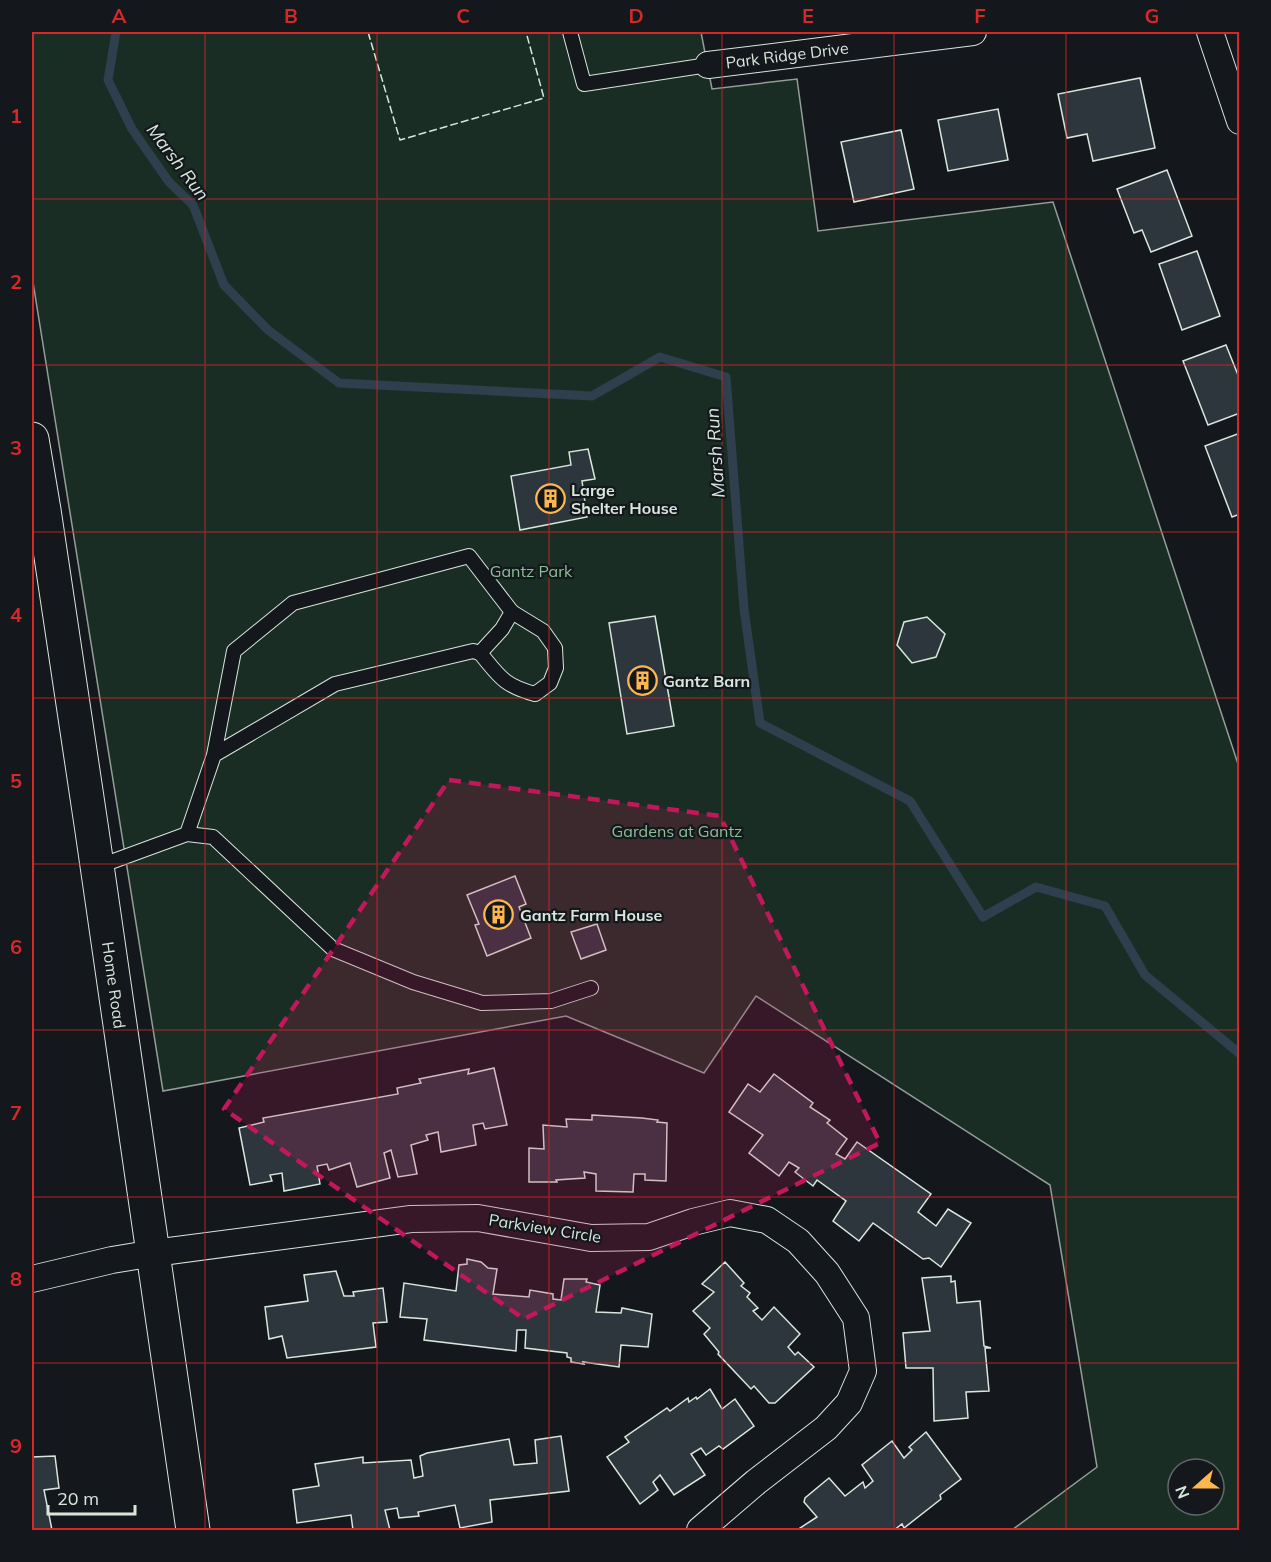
<svg xmlns="http://www.w3.org/2000/svg" width="1271" height="1562" viewBox="0 0 1271 1562" font-family="Mulish,sans-serif">
  <style>
    .green { fill: #1a2d24; stroke: #939e99; stroke-width: 1.5; fill-rule: evenodd }
    .lines { fill: none; stroke-linecap: round; stroke-linejoin: round }
    .stream { stroke: #2f3f4d; stroke-width: 9 }
    .building { fill: #2c363c; stroke: #d8e6dc; stroke-width: 1.5 }
    .lane-casing { stroke: #d8e6dc; stroke-width: 16 }
    .street-casing { stroke: #d8e6dc; stroke-width: 28 }
    .secondary-casing { stroke: #d8e6dc; stroke-width: 35 }
    .lane { stroke: #14181c; stroke-width: 14 }
    .street { stroke: #14181c; stroke-width: 26 }
    .secondary { stroke: #14181c; stroke-width: 33 }
    .fence { stroke: #d8e6dc; stroke-width: 1.5; stroke-dasharray: 8 3; stroke-linecap: butt }
    .marked { fill: #c2185b; fill-opacity: 0.2; stroke: #c2185b; stroke-width: 4.5; stroke-dasharray: 12 8; stroke-linejoin: round }
    .grid { fill: none; stroke: #d62828; stroke-width: 1.5; stroke-opacity: 0.55 }
    .labels { text-anchor: middle; dominant-baseline: central; stroke-width: 4.5; stroke-linejoin: round; paint-order: stroke }
    .street-label { font-size: 16px; fill: #d8e6dc; stroke: #14181c }
    .poi-label { font-size: 16px; font-weight: bold; fill: #d8e6dc; stroke: #14181c; text-anchor: start }
    .park-label { font-size: 16px; fill: #8ac095; stroke: #14181c }
    .water-label { font-size: 18px; font-style: italic; fill: #d8e6dc; stroke: #14181c }
    .neatline { fill: none; stroke: #d62828; stroke-width: 2 }
    .grid-label { font-size: 20px; text-anchor: middle; font-weight: bold; fill: #d62828 }
  </style>
  <rect width="100%" height="100%" fill="#14181c"/>
  <path class="green" d="M32,32H701L712,89L797,79L818,231L1053,202L1239,767V1530H1012L1097,1467L1050,1185L756,996L704,1073L566,1016L163,1091L32,276ZM1178,1469H1214V1505H1178Z"/>
  <g class="lines">
    <polyline class="stream" points="116,32 108,80 132,129 169,182 193,205 224,285 268,330 339,383 592,396 660,357 726,377 744,609 760,723 910,801 983,917 1036,887 1105,906 1145,975 1240,1054"/>
  </g>
  <g class="building">
    <polygon points="1140,78 1155,148 1093,161 1087,134 1067,138 1058,94"/>
    <polygon points="998,109 1008,160 948,171 938,120"/>
    <polygon points="901,130 914,189 854,202 841,142"/>
    <polygon points="1167,170 1192,236 1151,252 1142,230 1134,233 1117,189"/>
    <polygon points="1197,251 1220,316 1182,330 1159,264"/>
    <polygon points="1226,345 1240,380 1240,413 1208,425 1183,361"/>
    <polygon points="1240,433 1240,514 1232,517 1205,446"/>
    <polygon points="588,449 595,479 582,481 587,517 520,530 511,476 571,465 569,452"/>
    <polygon points="655,616 674,726 627,734 609,623"/>
    <polygon points="927,617 945,634 936,657 912,663 897,645 904,622"/>
    <polygon points="515,876 526,904 519,907 531,938 487,956 475,925 479,924 467,895"/>
    <polygon points="597,924 606,950 581,959 571,932"/>
    <polygon points="494,1068 507,1125 485,1129 483,1123 473,1125 476,1145 441,1152 438,1132 426,1135 428,1140 411,1145 417,1174 398,1177 391,1150 384,1153 390,1178 357,1187 350,1163 329,1170 327,1164 317,1166 320,1184 284,1191 282,1173 270,1175 272,1181 250,1185 239,1128 264,1122 263,1118 398,1094 397,1088 421,1083 419,1079 469,1069 468,1074"/>
    <polygon points="774,1074 813,1103 810,1107 830,1120 827,1123 847,1139 836,1154 845,1159 857,1142 931,1194 918,1212 936,1226 948,1209 971,1223 941,1267 929,1258 923,1259 873,1223 859,1241 833,1221 846,1201 817,1180 813,1186 795,1172 799,1168 789,1162 779,1176 749,1153 763,1135 729,1112 748,1084 760,1092"/>
    <polygon points="592,1115 642,1118 658,1120 657,1122 667,1123 666,1181 645,1180 645,1174 634,1174 633,1192 596,1191 596,1174 584,1172 585,1178 556,1180 557,1182 529,1182 529,1148 544,1149 543,1125 567,1127 566,1119 592,1120"/>
    <polygon points="467,1259 481,1262 488,1268 497,1269 493,1294 529,1297 530,1290 553,1294 553,1299 561,1300 564,1279 587,1279 586,1282 600,1285 596,1312 621,1313 622,1308 652,1314 648,1347 621,1345 619,1367 583,1362 584,1364 571,1362 571,1358 567,1357 567,1353 525,1348 526,1330 517,1330 516,1351 424,1340 427,1319 400,1317 404,1283 456,1291 459,1265 467,1264"/>
    <polygon points="725,1262 744,1283 741,1286 750,1293 747,1297 758,1308 753,1311 762,1320 774,1307 800,1334 788,1347 795,1355 798,1352 814,1367 775,1403 769,1403 754,1386 751,1389 718,1354 719,1352 704,1334 710,1328 693,1311 714,1292 702,1284"/>
    <polygon points="336,1271 344,1296 354,1296 353,1292 383,1288 387,1322 373,1323 376,1347 287,1358 282,1336 269,1339 265,1307 308,1301 304,1275"/>
    <polygon points="951,1276 951,1282 955,1281 957,1303 980,1301 984,1346 991,1348 985,1348 989,1391 966,1392 968,1418 934,1421 933,1368 906,1368 903,1333 930,1331 922,1278"/>
    <polygon points="710,1389 722,1409 735,1399 754,1426 723,1449 719,1446 706,1455 701,1448 691,1454 705,1475 674,1495 660,1475 653,1482 658,1490 640,1504 607,1457 629,1442 625,1437 667,1408 670,1411 688,1398 689,1402 696,1397 697,1399"/>
    <polygon points="926,1432 961,1479 940,1495 941,1499 904,1528 902,1524 894,1530 797,1530 817,1517 804,1502 805,1498 829,1478 845,1496 863,1482 865,1488 873,1481 862,1465 892,1441 904,1458 912,1450 909,1447"/>
    <polygon points="561,1436 569,1491 490,1500 492,1522 460,1528 455,1505 418,1512 419,1516 399,1518 397,1508 385,1510 390,1530 353,1530 351,1515 297,1523 293,1490 319,1486 315,1464 363,1457 363,1463 411,1460 414,1478 423,1476 420,1456 427,1453 509,1439 514,1465 537,1463 535,1440"/>
    <polygon points="55,1456 59,1488 44,1490 52,1530 32,1530 32,1457"/>
  </g>
  <g class="lines">
    <defs>
      <g id="lane">
        <polyline points="570,32 584,84 708,65"/>
        <path d="M480,653C500,677 503,685 535,694L550,683L556,668L555,648L543,631L512,612"/>
        <polyline points="187,834 214,755 335,684 473,651 480,653 502,629 512,612 469,556 293,603 234,651 214,755"/>
        <polyline points="97,867 187,834 213,837 333,949 413,982 482,1003 551,1001 591,988"/>
      </g>
      <g id="street">
        <polyline points="1210,32 1240,121"/>
        <polyline points="708,65 973,32"/>
        <polyline points="32,1279 112,1260 154,1253 411,1219 478,1218 591,1238 649,1237 693,1222 730,1213 767,1220 798,1241 827,1273 856,1318 863,1371 849,1403 826,1428 756,1482 700,1530"/>
      </g>
      <polyline id="secondary" points="32,439 44,510 92,831 193,1530"/>
    </defs>
    <use href="#lane" class="lane-casing"/>
    <use href="#street" class="street-casing"/>
    <use href="#secondary" class="secondary-casing"/>
    <use href="#lane" class="lane"/>
    <use href="#street" class="street"/>
    <use href="#secondary" class="secondary"/>
    <polyline class="fence" points="368,32 400,140 544,98 526,32"/>
  </g>
  <path class="marked" d="M449,780L720,816L880,1143L524,1319L224,1109Z"/>
  <path class="grid" d="M205,32V1530M377,32V1530M549,32V1530M722,32V1530M894,32V1530M1066,32V1530M32,199H1240M32,365H1240M32,532H1240M32,698H1240M32,864H1240M32,1030H1240M32,1197H1240M32,1363H1240"/>
  <defs>
    <symbol id="building-ring" viewBox="-11 -11 22 22"><circle r="9.5" fill="#14181c" stroke="#ffb74d" stroke-width="1.5"/><path d="M-4-6H4V6H1V3H-1V6H-4ZM-2.5-4.3h1.7v1.8h-1.7ZM.8-4.3h1.7v1.8H.8ZM-2.5-1h1.7V.8h-1.7ZM.8-1h1.7V.8H.8Z" fill="#ffb74d"/></symbol>
  </defs>
  <g fill-rule="evenodd">
    <use href="#building-ring" x="534" y="482" width="33" height="33"/>
    <use href="#building-ring" x="626" y="664" width="33" height="33"/>
    <use href="#building-ring" x="482" y="898" width="33" height="33"/>
  </g>
  <g class="labels">
    <g class="street-label">
      <text transform="translate(787 55) rotate(-7)">Park Ridge Drive</text>
      <text transform="translate(114 985) rotate(82)">Home Road</text>
      <text transform="translate(545 1228) rotate(9)">Parkview Circle</text>
    </g>
    <g class="poi-label">
      <text x="571" y="490">Large<tspan x="571" dy="18">Shelter House</tspan></text>
      <text x="663" y="681">Gantz Barn</text>
      <text x="520" y="915">Gantz Farm House</text>
    </g>
    <g class="park-label">
      <text x="531" y="571">Gantz Park</text>
      <text x="677" y="831">Gardens at Gantz</text>
    </g>
    <g class="water-label">
      <text transform="translate(178 162) rotate(53)">Marsh Run</text>
      <text transform="translate(715 453) rotate(-94)">Marsh Run</text>
    </g>
  </g>
  <rect width="1271" height="1562" fill="none" stroke="#14181c" stroke-width="66"/>
  <g transform="translate(1196 1487) rotate(249)"><circle r="28" fill="#14181c" stroke="#626a69" stroke-width="1.5"/>
  <path d="M0-4.5L10 22L0 15L-10 22Z" fill="#ffb74d"/>
  <text y="-9" font-size="16" font-weight="bold" text-anchor="middle" fill="#d8e6dc">N</text>
  </g>
  <path d="M48 1505v9h87v-9" fill="none" stroke="#d8e6dc" stroke-width="3"/>
  <text x="57" y="1505" font-size="18" fill="#d8e6dc" stroke="#14181c" stroke-width="4.5" paint-order="stroke">20 m</text>
  <rect x="33" y="33" width="1205" height="1496" class="neatline"/>
  <g class="grid-label">
    <text x="119" y="23">A</text>
    <text x="291" y="23">B</text>
    <text x="463" y="23">C</text>
    <text x="636" y="23">D</text>
    <text x="808" y="23">E</text>
    <text x="980" y="23">F</text>
    <text x="1152" y="23">G</text>
    <text x="16" y="123">1</text>
    <text x="16" y="289">2</text>
    <text x="16" y="455">3</text>
    <text x="16" y="622">4</text>
    <text x="16" y="788">5</text>
    <text x="16" y="954">6</text>
    <text x="16" y="1120">7</text>
    <text x="16" y="1286">8</text>
    <text x="16" y="1453">9</text>
  </g>
</svg>
